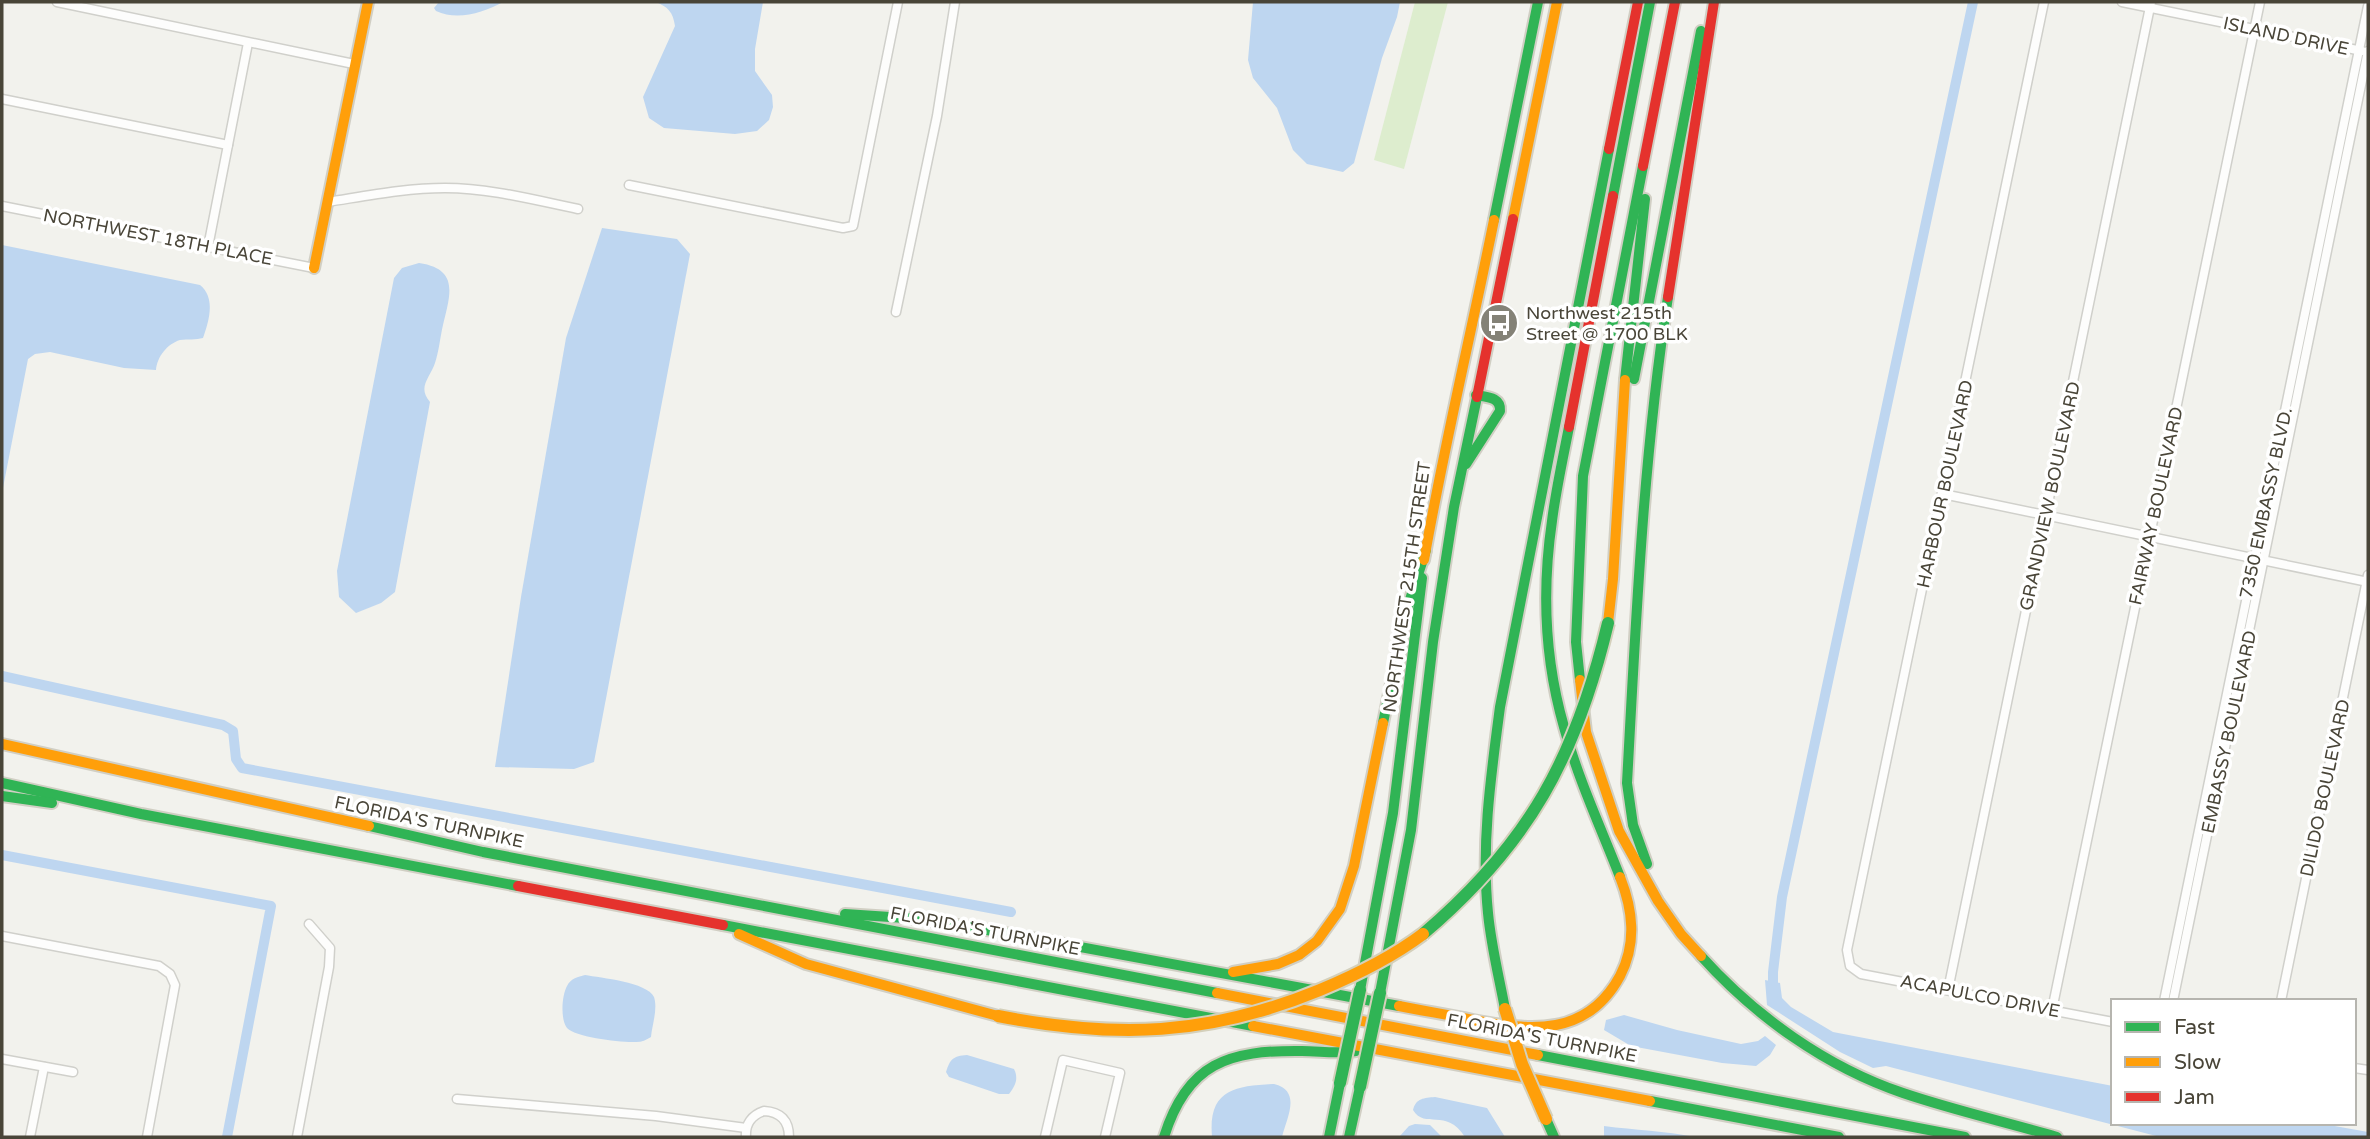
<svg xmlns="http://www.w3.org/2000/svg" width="2370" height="1139" viewBox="0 0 2370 1139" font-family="'Varela Round',sans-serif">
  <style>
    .green { fill: #ddedce }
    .water { fill: #bed6f0 }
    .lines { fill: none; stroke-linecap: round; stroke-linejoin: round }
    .canal { stroke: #bed6f0; stroke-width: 10 }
    .street-casing { stroke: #d0d0cb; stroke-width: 11 }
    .fast-casing { stroke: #d1cfc4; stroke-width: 14 }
    .slow-casing { stroke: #d1cfc4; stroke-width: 14 }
    .jam-casing { stroke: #d1cfc4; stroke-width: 14 }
    .street { stroke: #fdfdfc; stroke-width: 8 }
    .fast { stroke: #30b455; stroke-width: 10 }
    .slow { stroke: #ff9f0a; stroke-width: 10 }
    .jam { stroke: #e5322d; stroke-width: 10 }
    .fast-bridge-casing { stroke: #d4d0bb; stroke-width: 16; stroke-linecap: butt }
    .slow-bridge-casing { stroke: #d4d0bb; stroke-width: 16; stroke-linecap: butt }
    .fast-bridge { stroke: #30b455; stroke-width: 12 }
    .slow-bridge { stroke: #ff9f0a; stroke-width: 12 }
    .labels { text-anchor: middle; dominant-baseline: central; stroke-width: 7; stroke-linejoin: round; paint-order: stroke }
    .street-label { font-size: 18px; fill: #494538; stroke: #fff }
    .poi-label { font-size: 18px; fill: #494538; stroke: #fff; text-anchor: start }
  </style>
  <rect width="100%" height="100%" fill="#f2f2ed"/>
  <polygon class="green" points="1415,2 1448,2 1404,169 1374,160"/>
  <g class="water">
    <path d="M439,2H503C483,13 457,21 436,11L434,8Z"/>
    <path d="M656,2H763L755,49V71L772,95L773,107L769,120L757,131L735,134L664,128L649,118L643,97L675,26C673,12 668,7 656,2Z"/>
    <polygon points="1253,2 1400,2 1397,17 1382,58 1354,163 1343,172 1307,164 1293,150 1277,108 1253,78 1248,60"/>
    <polygon points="602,228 677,239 690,254 594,762 574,769 495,767 521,597 566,338"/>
    <path d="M2,245L200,285C216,298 209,321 203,338C196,340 188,339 180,340C167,344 157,357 156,370L124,368L50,352L35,354L28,359L2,493Z"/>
    <path d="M419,263C460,269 450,295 443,325C440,338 439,351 435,363C430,378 417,387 430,402L395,592L381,603L356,613L339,597L337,571L394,278L402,268Z"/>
    <path d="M585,975C601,978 647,982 654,997C658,1009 652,1025 651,1037C646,1040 642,1042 636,1042C622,1043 575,1037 567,1028C560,1019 562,995 567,986C571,978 578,977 585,975Z"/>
    <polygon points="1765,980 1780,983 1782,998 1791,1007 1833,1032 2113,1086 2113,1123 2318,1123 2368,1132 2368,1137 2160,1137 1886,1066 1873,1068 1840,1052 1767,1005"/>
    <polygon points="1624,1015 1677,1030 1741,1044 1758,1041 1765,1036 1776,1045 1770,1055 1756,1066 1722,1063 1631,1046 1604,1030 1606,1020"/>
    <path d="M967,1055L1014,1069C1019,1079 1015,1086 1009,1094H999L949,1077L946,1072C950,1059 953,1056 967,1055Z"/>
    <path d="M1274,1084C1302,1091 1287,1117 1282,1137H1212C1208,1090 1234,1086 1274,1084Z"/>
    <path d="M1435,1097L1487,1108L1505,1137H1465C1446,1107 1425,1130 1413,1110C1416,1098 1424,1098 1435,1097Z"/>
    <polygon points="1415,1124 1430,1125 1442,1137 1399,1137 1409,1126"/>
    <path d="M1604,1126C1635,1130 1665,1131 1695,1137H1604Z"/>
  </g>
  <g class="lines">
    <g class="canal">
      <polyline points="2,676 223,725 233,731 236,759 242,768 1011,912"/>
      <polyline points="2,855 271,906 227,1137"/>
      <polyline points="1773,994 1773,972 1782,897 1973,2"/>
    </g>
    <defs>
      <g id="street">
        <polyline points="57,2 354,64"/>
        <polyline points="2044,2 1847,950 1850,966 1861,974 2113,1022"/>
        <polyline points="2122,2 2362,51"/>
        <polyline points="2,99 228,145"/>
        <polyline points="629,185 843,228 853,226 898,2"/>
        <path d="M327,202C366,196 406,188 445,188C490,188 534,200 578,209"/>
        <polyline points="2,206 314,268"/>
        <polyline points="208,247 248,43"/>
        <polyline points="896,312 937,116 955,2"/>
        <polyline points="1943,494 2368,582"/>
        <polyline points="2,936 159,966 170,974 175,985 147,1137"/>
        <polyline points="1948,990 2151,2"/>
        <polyline points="2164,1001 2368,6"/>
        <polyline points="2173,1001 2368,51"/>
        <polyline points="2281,1001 2368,575"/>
        <polyline points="2052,1010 2260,2"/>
        <polyline points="2,1059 73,1072"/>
        <polyline points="2354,1068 2368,1070"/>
        <polyline points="457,1099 656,1116 746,1128"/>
        <polyline points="30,1137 44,1067"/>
        <polyline points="297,1137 329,967 330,948 309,924"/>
        <path d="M746,1137C745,1124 752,1115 764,1111C781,1112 789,1121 789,1137"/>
        <polyline points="1045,1137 1063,1060 1120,1073 1105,1137"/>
      </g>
      <g id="fast">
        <polyline points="1613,196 1650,2"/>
        <polyline points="1494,220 1538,2"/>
        <polyline points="1634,379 1701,31"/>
        <polyline points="1625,380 1645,199"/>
        <path d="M1569,427C1563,458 1556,489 1552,521C1542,589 1545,661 1564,727C1578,779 1601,828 1620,877"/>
        <path d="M1466,464L1500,411C1501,397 1487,397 1476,395"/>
        <polyline points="1580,680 1576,642 1583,476 1643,166"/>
        <polyline points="1383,723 1405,615 1426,550"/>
        <polyline points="2,783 141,814 518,886"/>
        <polyline points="2,796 52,803"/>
        <polyline points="369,826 483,852 1217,993"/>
        <path d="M1647,864L1633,825L1627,783C1636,620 1643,458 1668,297"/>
        <polyline points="845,914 920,919 999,932 1399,1006"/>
        <polyline points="723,925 1253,1026"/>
        <path d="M1701,956C1755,1016 1826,1067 1903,1093C1953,1110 2006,1122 2057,1137"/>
        <polyline points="1360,990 1393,813 1422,578"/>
        <polyline points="1380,993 1411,830 1433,642 1454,507 1477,397"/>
        <path d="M1505,1009C1499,977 1491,945 1488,913C1481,844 1491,775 1500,707L1609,149"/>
        <polyline points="1538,1055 1965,1137"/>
        <polyline points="1650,1101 1839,1137"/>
        <polyline points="1546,1119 1554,1137"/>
        <path d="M1164,1137C1187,1063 1228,1050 1302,1051C1320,1051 1338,1054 1356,1051"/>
        <polyline points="1329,1137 1340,1083"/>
        <polyline points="1349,1137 1360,1087"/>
      </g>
      <g id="slow">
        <polyline points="1513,219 1557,2"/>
        <polyline points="314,268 368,2"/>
        <path d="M1424,560C1444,446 1471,334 1494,220"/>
        <polyline points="1608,623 1613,579 1625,380"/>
        <polyline points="1580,680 1586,732 1619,831 1658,901 1681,934 1701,956"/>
        <polyline points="2,744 369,826"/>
        <polyline points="739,934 806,964 998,1016"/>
        <polyline points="1233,972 1278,964 1299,955 1317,941 1340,909 1354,866 1383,723"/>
        <polyline points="1217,993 1538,1055"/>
        <path d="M1399,1006C1424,1011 1449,1015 1473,1020C1531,1031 1587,1037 1620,976C1637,943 1633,910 1620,877"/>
        <polyline points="1253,1026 1650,1101"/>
      </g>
      <g id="jam">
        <polyline points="1609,149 1638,2"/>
        <polyline points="1643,166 1675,2"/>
        <polyline points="1668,297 1714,2"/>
        <polyline points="1477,397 1513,219"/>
        <polyline points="1569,427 1613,196"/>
        <polyline points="518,886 723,925"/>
      </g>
    </defs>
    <use href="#street" class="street-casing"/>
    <use href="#fast" class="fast-casing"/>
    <use href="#slow" class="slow-casing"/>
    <use href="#jam" class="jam-casing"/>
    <use href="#street" class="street"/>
    <use href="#fast" class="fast"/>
    <use href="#slow" class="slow"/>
    <use href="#jam" class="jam"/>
    <defs>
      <g id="fast-bridge">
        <path d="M1423,934C1529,844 1576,757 1608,623"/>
        <polyline points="1340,1083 1360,990"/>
        <polyline points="1360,1087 1380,993"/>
      </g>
      <g id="slow-bridge">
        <polyline points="1505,1009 1522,1064 1546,1119"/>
        <path d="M998,1016C1116,1039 1208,1036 1320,990C1356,975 1391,958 1423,934"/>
      </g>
    </defs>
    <use href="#fast-bridge" class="fast-bridge-casing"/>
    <use href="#slow-bridge" class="slow-bridge-casing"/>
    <use href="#fast-bridge" class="fast-bridge"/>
    <use href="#slow-bridge" class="slow-bridge"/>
  </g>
  <defs>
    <symbol id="bus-disc" viewBox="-11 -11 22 22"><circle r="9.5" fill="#848277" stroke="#fff"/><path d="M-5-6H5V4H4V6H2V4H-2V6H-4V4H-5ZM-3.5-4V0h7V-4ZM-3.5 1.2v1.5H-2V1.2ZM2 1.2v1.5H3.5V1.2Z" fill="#fff"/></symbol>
  </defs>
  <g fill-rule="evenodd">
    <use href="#bus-disc" x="1477" y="301" width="44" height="44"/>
  </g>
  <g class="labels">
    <g class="street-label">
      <text transform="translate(2286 36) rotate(12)">ISLAND DRIVE</text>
      <text transform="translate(158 237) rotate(11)">NORTHWEST 18TH PLACE</text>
      <text transform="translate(1945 484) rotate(-78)">HARBOUR BOULEVARD</text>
      <text transform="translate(2050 496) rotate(-78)">GRANDVIEW BOULEVARD</text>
      <text transform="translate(2266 503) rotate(-78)">7350 EMBASSY BLVD.</text>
      <text transform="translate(2156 506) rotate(-78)">FAIRWAY BOULEVARD</text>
      <text transform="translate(1407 587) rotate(-82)">NORTHWEST 215TH STREET</text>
      <text transform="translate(2229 732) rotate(-78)">EMBASSY BOULEVARD</text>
      <text transform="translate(2325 788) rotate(-78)">DILIDO BOULEVARD</text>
      <text transform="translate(429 822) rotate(12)">FLORIDA'S TURNPIKE</text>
      <text transform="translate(985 931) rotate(11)">FLORIDA'S TURNPIKE</text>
      <text transform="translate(1980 996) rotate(11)">ACAPULCO DRIVE</text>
      <text transform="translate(1542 1038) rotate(11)">FLORIDA'S TURNPIKE</text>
    </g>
    <g class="poi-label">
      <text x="1526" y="313">Northwest 215th<tspan x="1526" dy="21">Street @ 1700 BLK</tspan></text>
    </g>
  </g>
  <rect width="2370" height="1139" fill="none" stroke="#494538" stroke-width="7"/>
  <rect x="2111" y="999" width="245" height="126" fill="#ffffff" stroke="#b6b5af" stroke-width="2"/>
  <rect x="2125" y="1022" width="35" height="10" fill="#30b455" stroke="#b6b5af" stroke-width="2"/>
  <text x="2174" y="1034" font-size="21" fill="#494538">Fast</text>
  <rect x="2125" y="1057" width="35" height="10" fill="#ff9f0a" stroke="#b6b5af" stroke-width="2"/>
  <text x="2174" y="1069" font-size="21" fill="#494538">Slow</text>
  <rect x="2125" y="1092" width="35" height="10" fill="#e5322d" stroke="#b6b5af" stroke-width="2"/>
  <text x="2174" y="1104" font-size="21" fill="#494538">Jam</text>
</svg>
